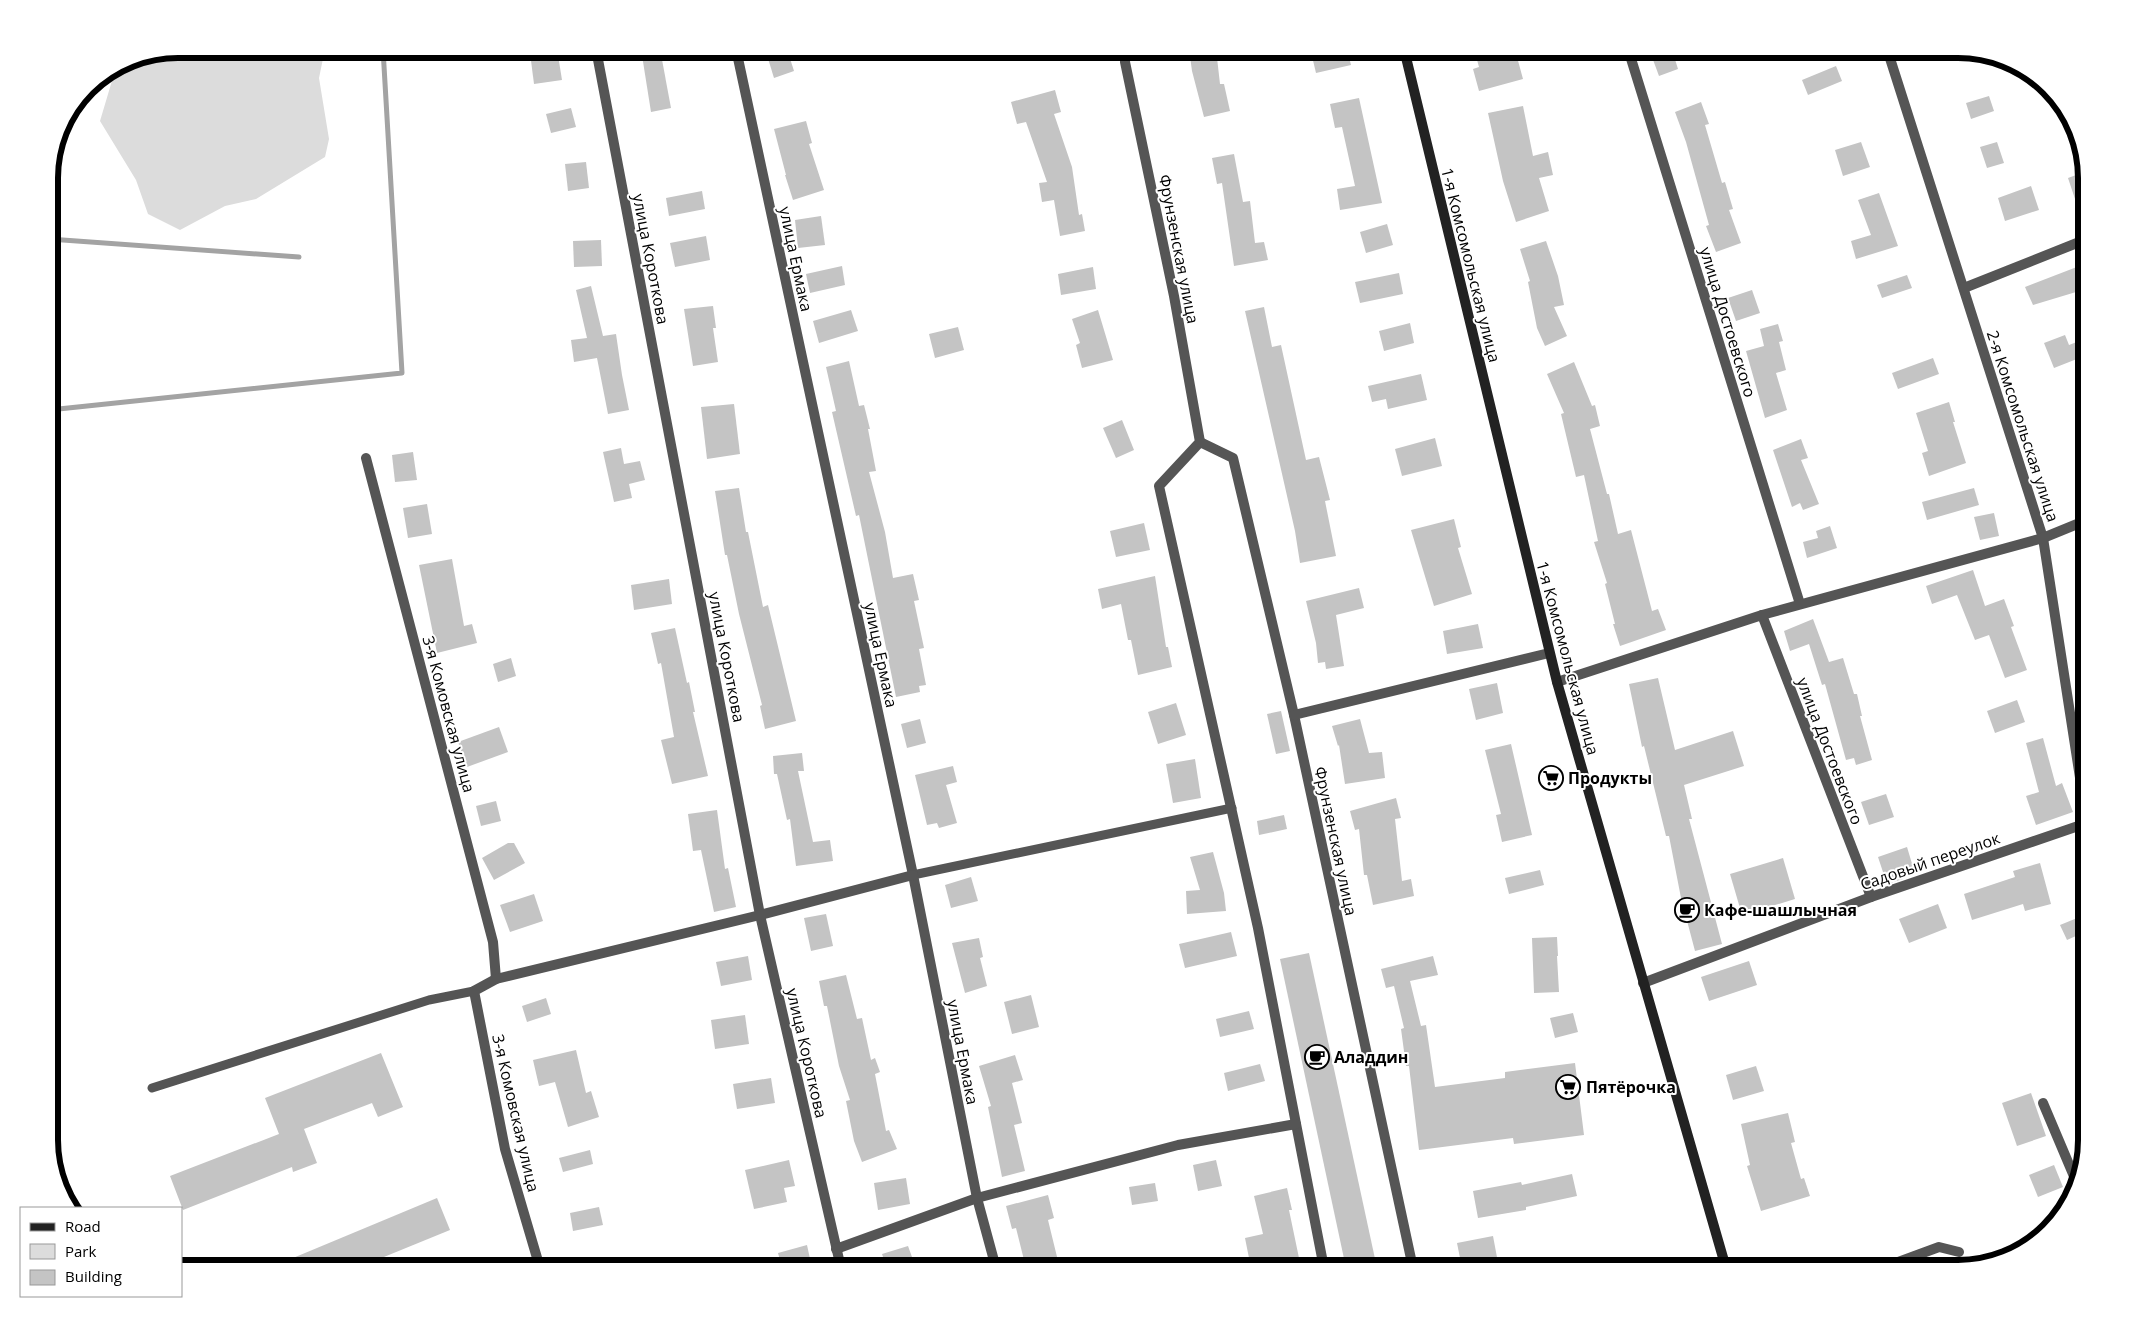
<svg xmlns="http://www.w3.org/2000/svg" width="2136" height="1317" viewBox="0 0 2136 1317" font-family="'Open Sans',sans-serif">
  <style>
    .green { fill: #dcdcdc }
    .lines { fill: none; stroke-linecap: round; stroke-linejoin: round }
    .stream { stroke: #a3a3a3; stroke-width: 5 }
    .building { fill: #c4c4c4 }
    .service { stroke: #555; stroke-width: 9 }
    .minor { stroke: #555; stroke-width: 10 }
    .secondary { stroke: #222; stroke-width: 10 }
    .labels { text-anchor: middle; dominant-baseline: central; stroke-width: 4; stroke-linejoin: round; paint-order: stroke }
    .street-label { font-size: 16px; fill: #000; stroke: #fff }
    .poi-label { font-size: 16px; font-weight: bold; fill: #000; stroke: #fff; text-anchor: start }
    .rim { fill: none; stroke: #000; stroke-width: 6 }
  </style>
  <rect width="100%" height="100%" fill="#fff"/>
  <polygon class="green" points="178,49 325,49 319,78 329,139 325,157 256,199 225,206 180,230 148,214 136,180 100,121 114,74 132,58"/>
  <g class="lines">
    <g class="stream">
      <polyline points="49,239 299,257"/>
      <polyline points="49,410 402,373 383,49"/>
    </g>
  </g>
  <g class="building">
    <polygon points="557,49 562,80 534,84 530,53"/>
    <polygon points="641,49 660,49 671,108 651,112"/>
    <polygon points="777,49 787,49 794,71 774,78 766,52"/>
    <polygon points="1189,49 1216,49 1220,84 1224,84 1230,111 1204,117 1192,71"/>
    <polygon points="1325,49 1347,49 1351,65 1316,73 1311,52"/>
    <polygon points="1474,49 1504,49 1507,60 1517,57 1523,79 1479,91 1473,69 1479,67"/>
    <polygon points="1672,50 1678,69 1659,76 1652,57"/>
    <polygon points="1836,66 1842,81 1808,95 1802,80"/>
    <polygon points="1055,90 1061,112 1054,114 1072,167 1079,215 1082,214 1085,231 1060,236 1054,200 1042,202 1039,183 1047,182 1026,122 1017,124 1011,102"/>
    <polygon points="1989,96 1994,111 1971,119 1966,103"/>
    <polygon points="1359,98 1382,203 1340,210 1337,189 1355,186 1342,127 1335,128 1330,104"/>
    <polygon points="1701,102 1709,124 1705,125 1722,183 1725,182 1733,209 1729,210 1741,243 1716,252 1706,226 1709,225 1686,142 1675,112"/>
    <polygon points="1523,106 1533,156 1548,152 1553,175 1539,178 1549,211 1516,222 1503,181 1488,113"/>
    <polygon points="571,108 576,127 551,133 546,114"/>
    <polygon points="806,121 812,143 809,144 824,190 793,200 785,175 786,175 774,129"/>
    <polygon points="1861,142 1870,167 1843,176 1835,150"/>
    <polygon points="1997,142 2004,163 1987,168 1980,147"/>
    <polygon points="1234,154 1243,202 1250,201 1255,243 1264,242 1268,260 1234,266 1222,183 1217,184 1212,158"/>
    <polygon points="586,162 589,188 568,191 565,164"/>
    <polygon points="2087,171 2087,225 2084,226 2068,178"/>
    <polygon points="2031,186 2039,210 2005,221 1998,198"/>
    <polygon points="702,191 705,209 669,216 666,198"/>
    <polygon points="1879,193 1898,246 1856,259 1851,241 1871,235 1858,200"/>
    <polygon points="821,216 825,245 798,248 795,220"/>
    <polygon points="1387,224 1393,245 1366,253 1360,232"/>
    <polygon points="706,236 710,260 675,267 670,243"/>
    <polygon points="601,240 602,266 574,267 573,241"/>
    <polygon points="1546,241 1558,276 1564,305 1554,307 1567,336 1545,346 1537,328 1528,282 1530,281 1520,249"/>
    <polygon points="2082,265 2086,289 2033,305 2025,287"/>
    <polygon points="842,266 845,285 810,293 806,274"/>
    <polygon points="1093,267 1096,289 1061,295 1058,274"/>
    <polygon points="1399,273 1403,294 1360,303 1355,282"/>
    <polygon points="1907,275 1912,288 1882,298 1877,285"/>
    <polygon points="591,286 603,336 616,334 622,375 629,410 608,414 597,358 574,362 571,340 587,338 576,290"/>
    <polygon points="1752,290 1760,313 1736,321 1728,298"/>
    <polygon points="713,306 716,328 713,328 718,362 693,366 684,309"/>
    <polygon points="1264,307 1272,347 1281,345 1306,460 1319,457 1330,500 1325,501 1336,556 1300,563 1295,531 1245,311"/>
    <polygon points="851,310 858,331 819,343 813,321"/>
    <polygon points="1098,310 1113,360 1082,368 1076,345 1080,343 1072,319"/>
    <polygon points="1410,323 1414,343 1384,351 1379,331"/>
    <polygon points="1778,324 1783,341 1779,342 1786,370 1776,373 1787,410 1765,418 1746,351 1764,346 1760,329"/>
    <polygon points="958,327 964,350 935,358 929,334"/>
    <polygon points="2065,335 2069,345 2087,338 2087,355 2054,368 2044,343"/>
    <polygon points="1933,358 1939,374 1898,389 1892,373"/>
    <polygon points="849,361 859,406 864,405 870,429 868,429 876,471 869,472 885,532 893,578 913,574 919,600 914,601 924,648 919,649 926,685 919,686 920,692 896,697 859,515 856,516 832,412 836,411 826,367"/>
    <polygon points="1574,362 1592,406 1595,405 1600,426 1590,429 1607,494 1609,494 1618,534 1631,530 1652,611 1658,609 1666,630 1620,646 1613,624 1615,624 1605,584 1607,583 1594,542 1598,541 1584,475 1576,477 1561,414 1564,413 1547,374"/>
    <polygon points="1421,374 1427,400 1388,409 1386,399 1372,402 1368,386"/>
    <polygon points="1949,402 1955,422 1953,422 1966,463 1929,476 1922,453 1928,451 1916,413"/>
    <polygon points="734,404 740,454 707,459 701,407"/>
    <polygon points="1122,420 1134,450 1116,458 1103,428"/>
    <polygon points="1435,438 1442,466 1402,476 1395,449"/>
    <polygon points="1801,439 1808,458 1801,460 1819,504 1803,510 1800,503 1792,507 1773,450"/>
    <polygon points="621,448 624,464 640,461 645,480 629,484 632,498 614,502 603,452"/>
    <polygon points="413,452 417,480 395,482 392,455"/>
    <polygon points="739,488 746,532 748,532 763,607 768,605 796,721 765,729 760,706 762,705 739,614 727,555 725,555 715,491"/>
    <polygon points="1974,488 1979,505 1927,520 1922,502"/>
    <polygon points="427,504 432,534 408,538 403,508"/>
    <polygon points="1994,513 1999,536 1980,540 1974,517"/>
    <polygon points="1454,519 1461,547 1458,548 1472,594 1434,606 1411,530"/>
    <polygon points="1144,523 1150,550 1116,557 1110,531"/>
    <polygon points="1830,526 1837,548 1807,558 1803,542 1818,538 1816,531"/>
    <polygon points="452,559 464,626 472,624 477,643 437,653 419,565"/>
    <polygon points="1973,570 1985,606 2004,599 2014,626 2011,627 2027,670 2005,678 1989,635 1975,640 1957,595 1932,604 1926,586"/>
    <polygon points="1155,576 1166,647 1168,647 1172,667 1138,675 1131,640 1128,640 1121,604 1102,609 1098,589"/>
    <polygon points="669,579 672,604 634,610 631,585"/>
    <polygon points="1359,588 1364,608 1336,615 1344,666 1326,669 1325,662 1318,663 1316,643 1306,601"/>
    <polygon points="1813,619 1829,662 1843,658 1854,694 1857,694 1862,716 1860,716 1872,760 1856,765 1854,758 1846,760 1825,684 1822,685 1809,644 1790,651 1784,631"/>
    <polygon points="1478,624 1483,648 1447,654 1443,631"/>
    <polygon points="675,628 687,683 689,682 695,712 693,712 708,776 672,784 661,740 674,737 661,663 658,664 651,633"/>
    <polygon points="511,658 516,676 498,682 493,664"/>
    <polygon points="1658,678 1675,750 1733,731 1744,766 1684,785 1692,819 1689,819 1722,944 1695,951 1681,898 1669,836 1666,836 1644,746 1642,747 1629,684"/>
    <polygon points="1497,683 1503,713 1476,720 1469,689"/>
    <polygon points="2017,700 2025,722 1995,733 1987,711"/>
    <polygon points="1176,703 1186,735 1158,744 1148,712"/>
    <polygon points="1281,711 1290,751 1276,754 1267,714"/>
    <polygon points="920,719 926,743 907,748 901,724"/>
    <polygon points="1360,719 1369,753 1382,752 1385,778 1345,784 1339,745 1338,746 1332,726"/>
    <polygon points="499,727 508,752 467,767 458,742"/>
    <polygon points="2043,738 2056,786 2062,783 2073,812 2036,825 2026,796 2039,792 2026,743"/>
    <polygon points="1511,744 1532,835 1502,842 1496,815 1501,814 1485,750"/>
    <polygon points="802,753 804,771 798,771 813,842 830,840 833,861 796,866 790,819 787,820 777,774 774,774 773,756"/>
    <polygon points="1195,759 1201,798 1173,803 1166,764"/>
    <polygon points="953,766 957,782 946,785 957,823 939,828 937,823 927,825 915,775"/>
    <polygon points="1886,794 1894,817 1869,825 1861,802"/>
    <polygon points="1396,798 1401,818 1395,819 1402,881 1411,879 1414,896 1373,905 1367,875 1364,875 1359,829 1355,830 1350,811"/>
    <polygon points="496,801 501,821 481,826 476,806"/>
    <polygon points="717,810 725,869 728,868 736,907 714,912 701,850 693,851 688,814"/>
    <polygon points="1284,815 1287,829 1259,835 1257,821"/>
    <polygon points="508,843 514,843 525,863 494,880 482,858"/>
    <polygon points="1907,847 1913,867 1901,871 1903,879 1887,884 1878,857"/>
    <polygon points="1213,852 1224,893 1226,911 1187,914 1186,891 1200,890 1190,857"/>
    <polygon points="1783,858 1795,899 1742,915 1730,874"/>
    <polygon points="2040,863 2051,904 2025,911 2023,904 1972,920 1964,894 2015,877 2013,871"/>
    <polygon points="1540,870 1544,885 1509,894 1505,878"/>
    <polygon points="971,877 978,901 951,908 945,885"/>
    <polygon points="534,894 543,921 510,932 500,905"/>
    <polygon points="1938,904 1947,928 1909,943 1899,919"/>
    <polygon points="826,914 833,946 811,951 804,918"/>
    <polygon points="2087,914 2087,931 2067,940 2060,925"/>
    <polygon points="1231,932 1237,956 1185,968 1179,944"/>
    <polygon points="1557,937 1558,956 1557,956 1559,992 1534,993 1532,938"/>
    <polygon points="979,938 983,957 980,958 987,986 965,993 952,943"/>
    <polygon points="1309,953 1377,1268 1346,1268 1280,959"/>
    <polygon points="748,956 752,980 721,986 716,962"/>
    <polygon points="1433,956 1438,975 1410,981 1421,1026 1426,1025 1435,1087 1505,1078 1505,1072 1575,1063 1584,1135 1514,1144 1513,1138 1419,1150 1409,1066 1406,1066 1401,1029 1404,1028 1394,986 1386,988 1381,969"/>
    <polygon points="1749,961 1757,985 1709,1001 1701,977"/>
    <polygon points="846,975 857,1019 862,1018 871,1060 875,1058 880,1072 875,1074 886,1131 889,1130 897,1149 862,1162 854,1141 846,1101 850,1100 839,1066 827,1006 824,1006 819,981"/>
    <polygon points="1031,995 1039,1027 1012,1034 1004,1002"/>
    <polygon points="546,998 551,1014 527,1022 522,1006"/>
    <polygon points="1249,1011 1254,1029 1220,1037 1216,1019"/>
    <polygon points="1573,1013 1578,1032 1555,1038 1550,1018"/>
    <polygon points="745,1015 749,1044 715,1049 711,1020"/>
    <polygon points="576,1050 586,1093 591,1091 599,1117 568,1127 555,1082 539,1086 533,1060"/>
    <polygon points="381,1053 403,1107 378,1117 372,1103 304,1129 317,1163 293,1172 292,1167 183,1210 170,1176 279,1134 265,1098"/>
    <polygon points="1015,1055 1023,1080 1012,1083 1022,1123 1014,1125 1025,1171 1002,1177 988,1107 991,1106 979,1066"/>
    <polygon points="1260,1064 1265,1081 1228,1091 1224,1073"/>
    <polygon points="1756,1066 1764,1091 1733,1100 1726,1075"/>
    <polygon points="771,1078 775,1103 737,1109 733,1084"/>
    <polygon points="2031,1093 2046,1136 2017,1146 2002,1103"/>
    <polygon points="1788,1113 1795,1142 1791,1143 1801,1179 1804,1178 1810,1196 1761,1211 1747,1166 1750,1165 1741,1124"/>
    <polygon points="590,1150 593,1164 563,1172 559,1158"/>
    <polygon points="789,1160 795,1186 784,1188 787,1202 754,1209 745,1170"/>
    <polygon points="1216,1160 1222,1186 1198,1191 1193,1165"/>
    <polygon points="2054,1165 2063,1187 2038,1197 2029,1175"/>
    <polygon points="1572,1174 1577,1196 1526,1207 1526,1210 1478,1218 1473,1191 1521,1182 1522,1185"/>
    <polygon points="906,1178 910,1204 878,1210 874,1183"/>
    <polygon points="1155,1183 1158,1201 1132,1205 1129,1187"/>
    <polygon points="1287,1188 1292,1210 1289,1210 1299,1258 1295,1259 1298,1268 1251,1268 1245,1238 1263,1234 1254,1196"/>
    <polygon points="1048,1195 1054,1218 1048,1220 1059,1265 1045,1268 1026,1268 1016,1228 1012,1229 1006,1206"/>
    <polygon points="437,1198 450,1230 357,1268 269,1268"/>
    <polygon points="599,1207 603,1225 573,1231 570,1213"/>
    <polygon points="1493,1236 1499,1268 1462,1268 1457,1243"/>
    <polygon points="807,1245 812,1268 782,1268 778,1253"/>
    <polygon points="908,1246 916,1268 887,1268 882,1254"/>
  </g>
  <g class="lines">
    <g class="service">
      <polyline points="913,875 1232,808"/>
      <polyline points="152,1088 429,1000 474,991"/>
    </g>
    <g class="minor">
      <polyline points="596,49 760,915 841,1268"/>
      <polyline points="736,49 913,875 977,1198 996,1268"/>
      <polyline points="1126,49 1125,62 1174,296 1200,442 1159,486 1258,928 1324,1268"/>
      <polyline points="1628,49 1800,604"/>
      <polyline points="1887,49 2043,538 2087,823"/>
      <polyline points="1964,288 2087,239"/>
      <polyline points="1200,442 1233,458 1294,715 1413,1268"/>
      <polyline points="366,458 493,942 496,979"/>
      <polyline points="1762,615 1871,897"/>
      <polyline points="1557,682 1762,615 2043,538 2087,520"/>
      <polyline points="1294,715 1549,653"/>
      <polyline points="1643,983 1871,897 2087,823"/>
      <polyline points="2043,1103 2076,1181"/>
      <polyline points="836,1249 977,1198 1178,1145 1296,1124"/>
      <polyline points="540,1268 505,1149 474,991 496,979 760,915 913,875"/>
      <polyline points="1882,1268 1939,1247 1959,1252"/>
    </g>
    <polyline class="secondary" points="1404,49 1557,682 1726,1268"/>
  </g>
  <defs>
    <symbol id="supermarket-ring" viewBox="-11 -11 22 22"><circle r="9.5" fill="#fff" stroke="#000" stroke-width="1.5"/><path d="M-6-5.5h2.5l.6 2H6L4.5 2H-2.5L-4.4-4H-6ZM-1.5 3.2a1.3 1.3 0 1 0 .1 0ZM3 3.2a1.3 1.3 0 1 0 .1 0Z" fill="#000"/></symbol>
    <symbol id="cafe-ring" viewBox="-11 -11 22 22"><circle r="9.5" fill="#fff" stroke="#000" stroke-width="1.5"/><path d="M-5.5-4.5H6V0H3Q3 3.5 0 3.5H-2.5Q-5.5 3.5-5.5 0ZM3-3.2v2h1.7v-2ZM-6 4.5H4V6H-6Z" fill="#000"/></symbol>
  </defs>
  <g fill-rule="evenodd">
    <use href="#supermarket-ring" x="1537" y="764" width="28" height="28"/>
    <use href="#cafe-ring" x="1673" y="896" width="28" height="28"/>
    <use href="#cafe-ring" x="1303" y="1043" width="28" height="28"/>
    <use href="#supermarket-ring" x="1554" y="1073" width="28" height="28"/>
  </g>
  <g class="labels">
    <g class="street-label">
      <text transform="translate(1179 249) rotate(79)">Фрунзенская улица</text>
      <text transform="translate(651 259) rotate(79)">улица Короткова</text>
      <text transform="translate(796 259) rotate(78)">улица Ермака</text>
      <text transform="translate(1471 265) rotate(76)">1-я Комсомольская улица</text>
      <text transform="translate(1728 322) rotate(73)">улица Достоевского</text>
      <text transform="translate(2023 426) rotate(72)">2-я Комсомольская улица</text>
      <text transform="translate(881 655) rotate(78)">улица Ермака</text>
      <text transform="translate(727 657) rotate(79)">улица Короткова</text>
      <text transform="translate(1568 658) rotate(75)">1-я Комсомольская улица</text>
      <text transform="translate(449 714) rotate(75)">3-я Комовская улица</text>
      <text transform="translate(1830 751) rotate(69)">улица Достоевского</text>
      <text transform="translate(1336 841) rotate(78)">Фрунзенская улица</text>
      <text transform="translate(1930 861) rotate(-19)">Садовый переулок</text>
      <text transform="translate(963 1052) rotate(79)">улица Ермака</text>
      <text transform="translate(807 1053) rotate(77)">улица Короткова</text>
      <text transform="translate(516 1113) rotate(77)">3-я Комовская улица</text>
    </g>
    <g class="poi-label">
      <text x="1568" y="778">Продукты</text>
      <text x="1704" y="910">Кафе-шашлычная</text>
      <text x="1334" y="1057">Аладдин</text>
      <text x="1586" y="1087">Пятёрочка</text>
    </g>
  </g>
  <path d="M0 0H2136V1317H0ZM178 58H1958A120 120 0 0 1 2078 178V1140A120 120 0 0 1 1958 1260H178A120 120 0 0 1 58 1140V178A120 120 0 0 1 178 58Z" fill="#fff" fill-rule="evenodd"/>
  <path class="rim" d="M178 58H1958A120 120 0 0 1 2078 178V1140A120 120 0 0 1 1958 1260H178A120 120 0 0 1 58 1140V178A120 120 0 0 1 178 58Z"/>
  <rect x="20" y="1207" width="162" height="90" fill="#ffffff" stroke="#999999"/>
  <rect x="30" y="1223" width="25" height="8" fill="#222222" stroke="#999999"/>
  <text x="65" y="1232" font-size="15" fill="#000000">Road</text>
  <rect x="30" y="1244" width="25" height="15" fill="#dcdcdc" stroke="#999999"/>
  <text x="65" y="1257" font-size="15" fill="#000000">Park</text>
  <rect x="30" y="1270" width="25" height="15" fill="#c4c4c4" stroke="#999999"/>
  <text x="65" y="1282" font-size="15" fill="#000000">Building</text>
</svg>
